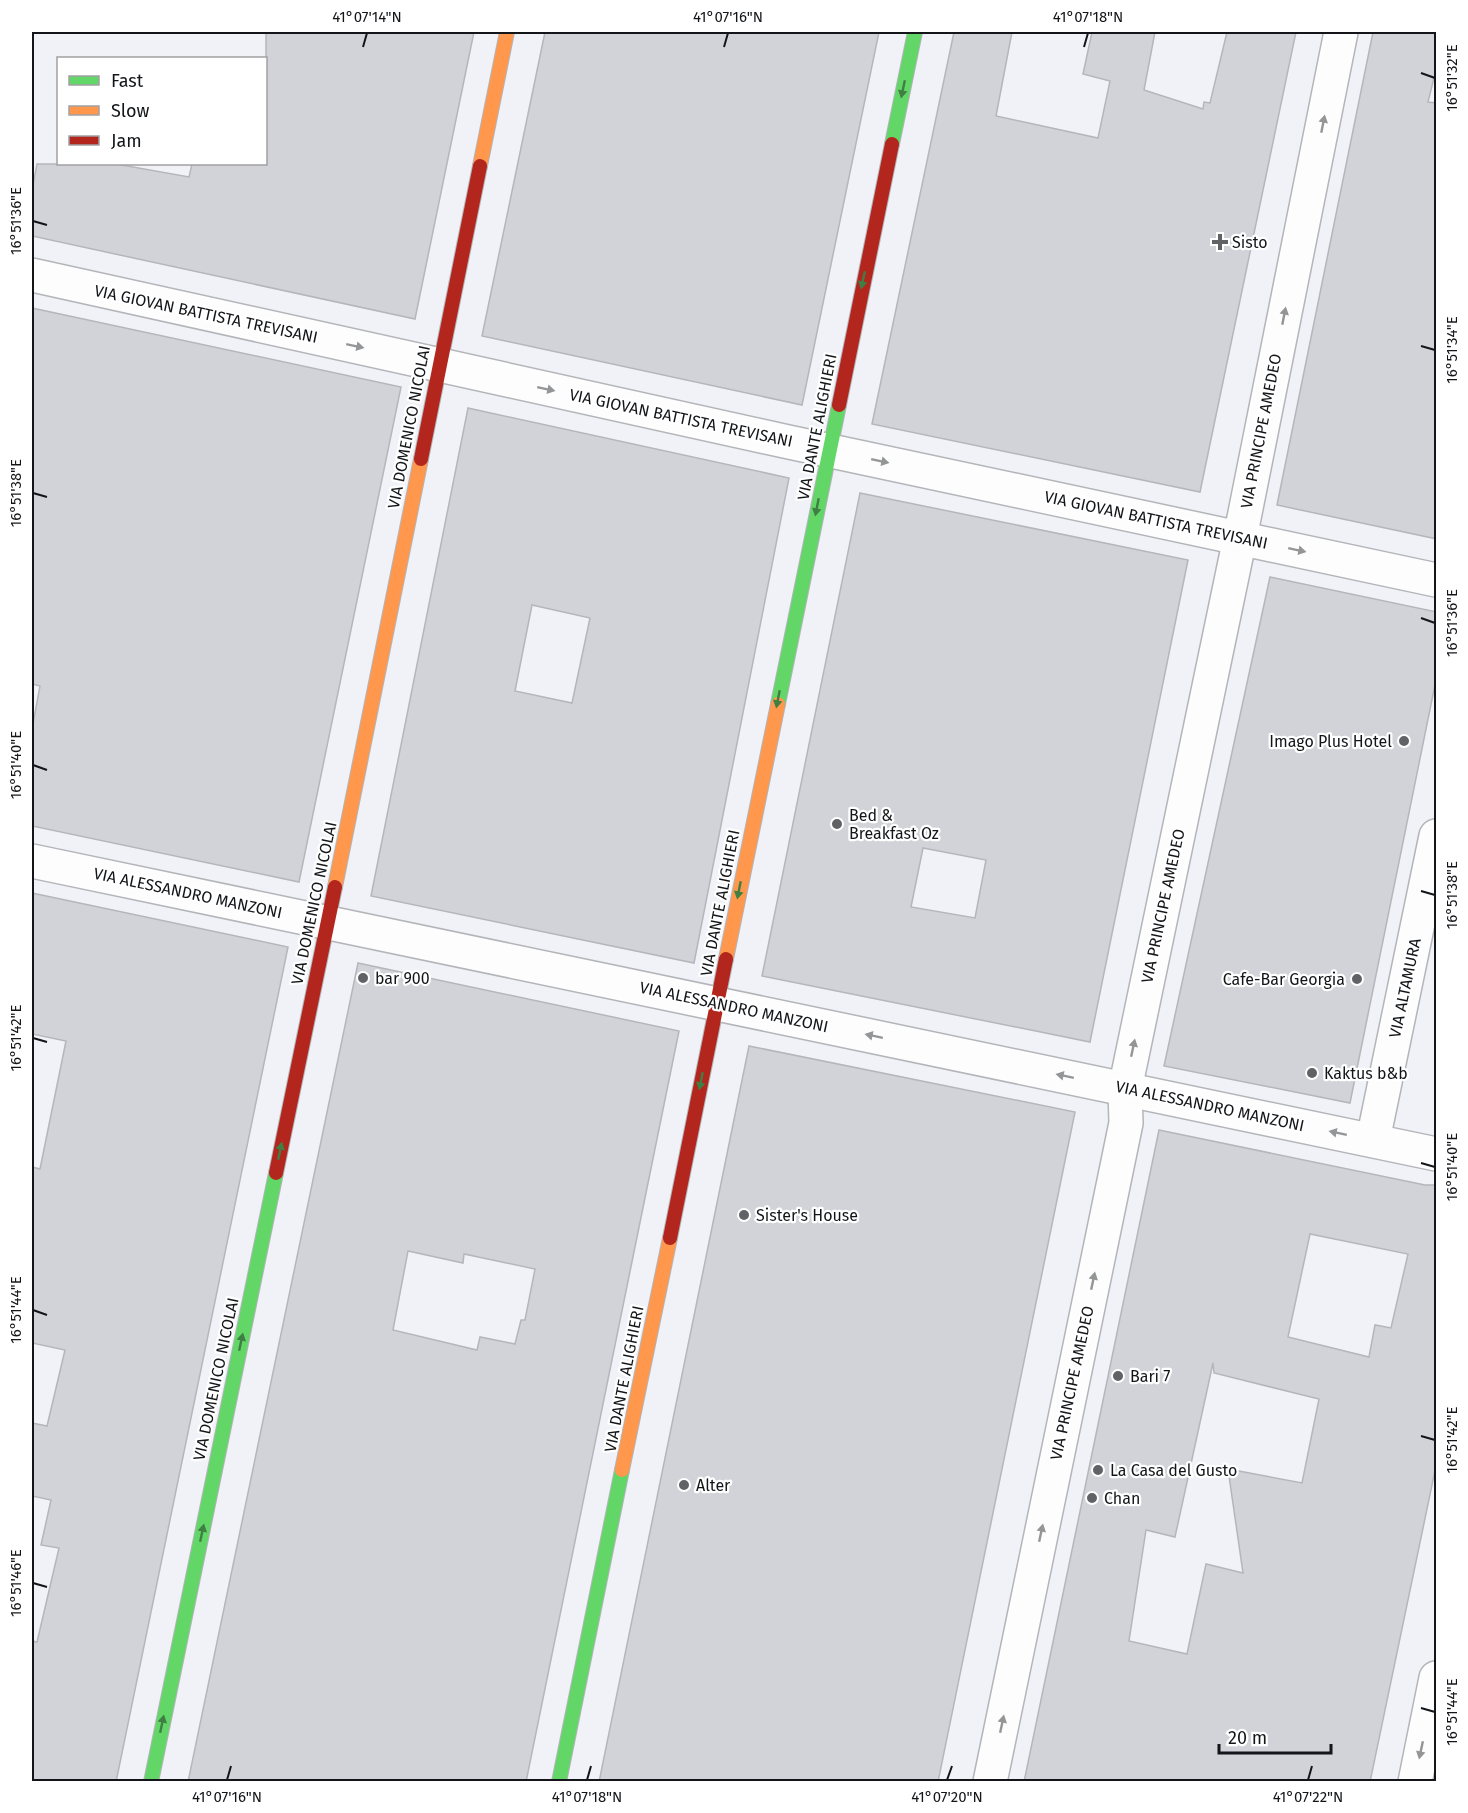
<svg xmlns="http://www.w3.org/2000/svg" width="1468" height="1813" viewBox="0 0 1468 1813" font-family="'Fira Sans',sans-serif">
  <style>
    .building { fill: #d1d3d8; stroke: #b5b6ba; stroke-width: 1.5; fill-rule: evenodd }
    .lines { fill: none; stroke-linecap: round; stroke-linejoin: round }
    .street-casing { stroke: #b3b5b9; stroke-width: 36 }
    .fast-casing { stroke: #b3b5b9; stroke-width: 16 }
    .slow-casing { stroke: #b3b5b9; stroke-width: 16 }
    .jam-casing { stroke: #b3b5b9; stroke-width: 16 }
    .street { stroke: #fdfdfe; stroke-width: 33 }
    .fast { stroke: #63d668; stroke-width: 14 }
    .slow { stroke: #ff974d; stroke-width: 14 }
    .jam { stroke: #b3261e; stroke-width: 14 }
    .oneway { fill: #3f7f44 }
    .oneway2 { fill: #949596 }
    .ticks { fill: none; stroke: #131518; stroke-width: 2 }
    .poi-dot { fill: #606266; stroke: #fff; stroke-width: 2 }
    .labels { text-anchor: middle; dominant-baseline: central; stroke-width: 4.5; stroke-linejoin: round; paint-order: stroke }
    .poi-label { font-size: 16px; fill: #131518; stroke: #fff; text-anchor: start }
    .street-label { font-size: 16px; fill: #131518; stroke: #fff }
    .neatline { fill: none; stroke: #131518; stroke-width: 2 }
    .ticks-label { font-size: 15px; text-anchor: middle; fill: #131518 }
  </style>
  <rect width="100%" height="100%" fill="#f0f2f8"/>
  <g class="building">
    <polygon points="266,32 474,32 415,319 32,236 32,190 37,164 116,164 189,177 192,164 266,164"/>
    <polygon points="545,32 879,32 802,405 482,336"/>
    <polygon points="954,32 1012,32 996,116 1098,138 1110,81 1083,74 1092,32 1155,32 1144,90 1203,109 1204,102 1210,103 1227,32 1296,32 1200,492 872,424"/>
    <polygon points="1373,32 1437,32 1437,66 1428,102 1437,103 1437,539 1277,505"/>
    <polygon points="32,308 401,387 299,882 32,826 32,729 40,686 32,684"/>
    <path d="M468,408L789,478L694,963L371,896ZM532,605L590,618L572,703L515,691Z"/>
    <path d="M860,493L1188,560L1090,1042L762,976ZM923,848L986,860L975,918L911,907Z"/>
    <polygon points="1270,577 1437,612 1437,675 1350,1103 1164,1066"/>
    <polygon points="32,893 288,947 116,1782 32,1782 32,1641 37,1642 59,1548 41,1545 51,1500 32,1496 32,1423 47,1426 65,1350 32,1343 32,1167 40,1169 66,1041 32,1034"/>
    <path d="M358,963L679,1031L526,1782H188ZM408,1251L463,1263L464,1254L535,1269L525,1320H521L515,1344L480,1337L477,1350L393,1330Z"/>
    <polygon points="749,1046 1075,1112 938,1782 599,1782"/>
    <path d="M1159,1130L1425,1185H1437V1461L1370,1782H1024ZM1310,1234L1408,1254L1391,1328L1375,1325L1369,1357L1288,1337ZM1213,1363L1214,1373L1319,1399L1302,1483L1228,1469L1243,1573L1206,1564L1187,1654L1129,1641L1146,1530L1175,1537Z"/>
  </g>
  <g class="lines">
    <defs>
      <g id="street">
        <polyline points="32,275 784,441 1436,580"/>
        <polyline points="32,861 1436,1154"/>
        <polyline points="1373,1140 1436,836"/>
        <polyline points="990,1782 1126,1123 1125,1089 1240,538 1341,32"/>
        <polyline points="1415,1782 1436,1678"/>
      </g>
      <g id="fast">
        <polyline points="892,144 915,32"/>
        <polyline points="778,704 839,405"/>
        <polyline points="151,1782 276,1173"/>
        <polyline points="559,1782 622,1470"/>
      </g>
      <g id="slow">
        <polyline points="480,166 507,32"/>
        <polyline points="335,887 421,459"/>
        <polyline points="726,959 778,704"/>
        <polyline points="622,1470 670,1238"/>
      </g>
      <g id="jam">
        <polyline points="839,405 892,144"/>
        <polyline points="421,459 480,166"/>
        <polyline points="276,1173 335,887"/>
        <polyline points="670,1238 726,959"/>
      </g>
    </defs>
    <use href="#street" class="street-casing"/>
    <use href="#fast" class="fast-casing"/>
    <use href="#slow" class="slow-casing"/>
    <use href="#jam" class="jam-casing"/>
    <use href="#street" class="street"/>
    <use href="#fast" class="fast"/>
    <use href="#slow" class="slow"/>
    <use href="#jam" class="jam"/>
  </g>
  <defs><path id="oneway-solid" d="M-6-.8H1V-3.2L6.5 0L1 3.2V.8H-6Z" transform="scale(1.5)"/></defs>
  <g class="oneway">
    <use href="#oneway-solid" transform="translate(903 89) rotate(102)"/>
    <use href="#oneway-solid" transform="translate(863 280) rotate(102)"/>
    <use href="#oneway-solid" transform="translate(817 507) rotate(101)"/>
    <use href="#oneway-solid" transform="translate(778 699) rotate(101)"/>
    <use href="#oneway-solid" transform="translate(739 890) rotate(101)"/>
    <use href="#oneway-solid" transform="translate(701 1081) rotate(101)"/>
    <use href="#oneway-solid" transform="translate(280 1151) rotate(-78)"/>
    <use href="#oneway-solid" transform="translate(241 1342) rotate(-78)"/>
    <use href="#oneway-solid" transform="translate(202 1533) rotate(-78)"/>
    <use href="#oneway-solid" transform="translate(162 1724) rotate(-78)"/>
  </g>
  <g class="oneway2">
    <use href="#oneway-solid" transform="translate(1323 124) rotate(-79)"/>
    <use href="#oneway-solid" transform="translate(1284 316) rotate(-79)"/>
    <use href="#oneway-solid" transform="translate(355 346) rotate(12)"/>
    <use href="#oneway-solid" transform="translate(546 389) rotate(12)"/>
    <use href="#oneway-solid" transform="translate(880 461) rotate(12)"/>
    <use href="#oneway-solid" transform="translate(1297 550) rotate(12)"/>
    <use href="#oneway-solid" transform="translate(874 1036) rotate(-168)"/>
    <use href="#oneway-solid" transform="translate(1133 1048) rotate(-78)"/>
    <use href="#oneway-solid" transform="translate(1065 1076) rotate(-168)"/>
    <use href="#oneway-solid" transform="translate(1338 1133) rotate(-168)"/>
    <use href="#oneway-solid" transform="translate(1093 1281) rotate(-78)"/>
    <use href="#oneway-solid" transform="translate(1041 1533) rotate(-78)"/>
    <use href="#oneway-solid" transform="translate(1002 1724) rotate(-78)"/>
    <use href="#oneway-solid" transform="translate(1421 1750) rotate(102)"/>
  </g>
  <path class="ticks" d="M363,47L367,33M724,47L728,33M1084,47L1088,33M1421,73L1435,78M33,221L47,225M1421,346L1435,350M33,493L47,497M1421,618L1435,623M33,765L47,770M1421,891L1435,895M33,1038L47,1042M1421,1163L1435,1167M33,1310L47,1315M1421,1436L1435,1440M33,1583L47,1587M1421,1708L1435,1712M227,1780L231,1766M587,1780L591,1766M947,1780L952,1766M1308,1780L1312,1766"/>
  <g class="poi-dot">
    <path d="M1217 233h6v6h6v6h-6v6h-6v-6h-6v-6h6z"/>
    <circle cx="1404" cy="741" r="6"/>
    <circle cx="837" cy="824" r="6"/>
    <circle cx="363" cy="978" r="6"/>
    <circle cx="1357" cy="979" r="6"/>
    <circle cx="1312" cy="1073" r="6"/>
    <circle cx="744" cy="1215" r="6"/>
    <circle cx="1118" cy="1376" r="6"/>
    <circle cx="1098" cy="1470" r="6"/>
    <circle cx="684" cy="1485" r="6"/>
    <circle cx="1092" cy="1498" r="6"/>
  </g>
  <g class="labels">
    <g class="poi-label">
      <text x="1232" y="242">Sisto</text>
      <text x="1392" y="741" text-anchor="end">Imago Plus Hotel</text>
      <text x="849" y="815">Bed &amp;<tspan x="849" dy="18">Breakfast Oz</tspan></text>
      <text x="375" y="978">bar 900</text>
      <text x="1345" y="979" text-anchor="end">Cafe-Bar Georgia</text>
      <text x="1324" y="1073">Kaktus b&amp;b</text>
      <text x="756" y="1215">Sister's House</text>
      <text x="1130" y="1376">Bari 7</text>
      <text x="1110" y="1470">La Casa del Gusto</text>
      <text x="696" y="1485">Alter</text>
      <text x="1104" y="1498">Chan</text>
    </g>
    <g class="street-label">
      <text transform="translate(206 314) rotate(12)">VIA GIOVAN BATTISTA TREVISANI</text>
      <text transform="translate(681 418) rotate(12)">VIA GIOVAN BATTISTA TREVISANI</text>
      <text transform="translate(409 427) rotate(-79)">VIA DOMENICO NICOLAI</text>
      <text transform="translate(817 427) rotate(-79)">VIA DANTE ALIGHIERI</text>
      <text transform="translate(1261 431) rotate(-79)">VIA PRINCIPE AMEDEO</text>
      <text transform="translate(1156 520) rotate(12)">VIA GIOVAN BATTISTA TREVISANI</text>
      <text transform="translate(188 893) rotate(12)">VIA ALESSANDRO MANZONI</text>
      <text transform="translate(314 903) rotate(-78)">VIA DOMENICO NICOLAI</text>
      <text transform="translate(720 903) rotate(-79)">VIA DANTE ALIGHIERI</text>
      <text transform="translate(1163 906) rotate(-78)">VIA PRINCIPE AMEDEO</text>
      <text transform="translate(1405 988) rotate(-78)">VIA ALTAMURA</text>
      <text transform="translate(734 1007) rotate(12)">VIA ALESSANDRO MANZONI</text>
      <text transform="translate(1210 1106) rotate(12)">VIA ALESSANDRO MANZONI</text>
      <text transform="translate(216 1379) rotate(-78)">VIA DOMENICO NICOLAI</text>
      <text transform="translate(624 1379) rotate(-79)">VIA DANTE ALIGHIERI</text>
      <text transform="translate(1072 1383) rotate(-78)">VIA PRINCIPE AMEDEO</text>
    </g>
  </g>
  <rect width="1468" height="1813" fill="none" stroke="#ffffff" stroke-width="66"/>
  <rect x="57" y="57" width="210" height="108" fill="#ffffff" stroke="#a1a1a3" stroke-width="1.5"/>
  <rect x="69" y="76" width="30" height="9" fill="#63d668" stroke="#a1a1a3" stroke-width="1.5"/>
  <text x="111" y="87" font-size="18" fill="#131518">Fast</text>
  <rect x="69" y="106" width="30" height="9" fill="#ff974d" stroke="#a1a1a3" stroke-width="1.5"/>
  <text x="111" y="117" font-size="18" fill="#131518">Slow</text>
  <rect x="69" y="136" width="30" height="9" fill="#b3261e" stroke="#a1a1a3" stroke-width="1.5"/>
  <text x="111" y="147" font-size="18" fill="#131518">Jam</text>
  <path d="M1219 1744v9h112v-9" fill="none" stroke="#131518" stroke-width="3"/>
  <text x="1228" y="1744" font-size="18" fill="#131518" stroke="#ffffff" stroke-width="4.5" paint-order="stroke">20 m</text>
  <rect x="33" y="33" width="1402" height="1747" class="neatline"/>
  <g class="ticks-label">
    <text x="367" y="22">41°07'14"N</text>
    <text x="728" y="22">41°07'16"N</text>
    <text x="1088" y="22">41°07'18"N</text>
    <text transform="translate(1452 78) rotate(-90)" y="5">16°51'32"E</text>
    <text transform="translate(16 221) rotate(-90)" y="5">16°51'36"E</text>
    <text transform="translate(1452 350) rotate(-90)" y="5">16°51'34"E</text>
    <text transform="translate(16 493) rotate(-90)" y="5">16°51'38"E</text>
    <text transform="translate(1452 623) rotate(-90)" y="5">16°51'36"E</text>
    <text transform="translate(16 765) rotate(-90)" y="5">16°51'40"E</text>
    <text transform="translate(1452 895) rotate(-90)" y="5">16°51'38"E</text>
    <text transform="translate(16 1038) rotate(-90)" y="5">16°51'42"E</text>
    <text transform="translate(1452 1167) rotate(-90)" y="5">16°51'40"E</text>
    <text transform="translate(16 1310) rotate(-90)" y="5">16°51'44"E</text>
    <text transform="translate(1452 1440) rotate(-90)" y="5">16°51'42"E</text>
    <text transform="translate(16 1583) rotate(-90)" y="5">16°51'46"E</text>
    <text transform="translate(1452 1712) rotate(-90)" y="5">16°51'44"E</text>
    <text x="227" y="1802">41°07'16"N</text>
    <text x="587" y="1802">41°07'18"N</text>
    <text x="947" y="1802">41°07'20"N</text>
    <text x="1308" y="1802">41°07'22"N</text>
  </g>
</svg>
